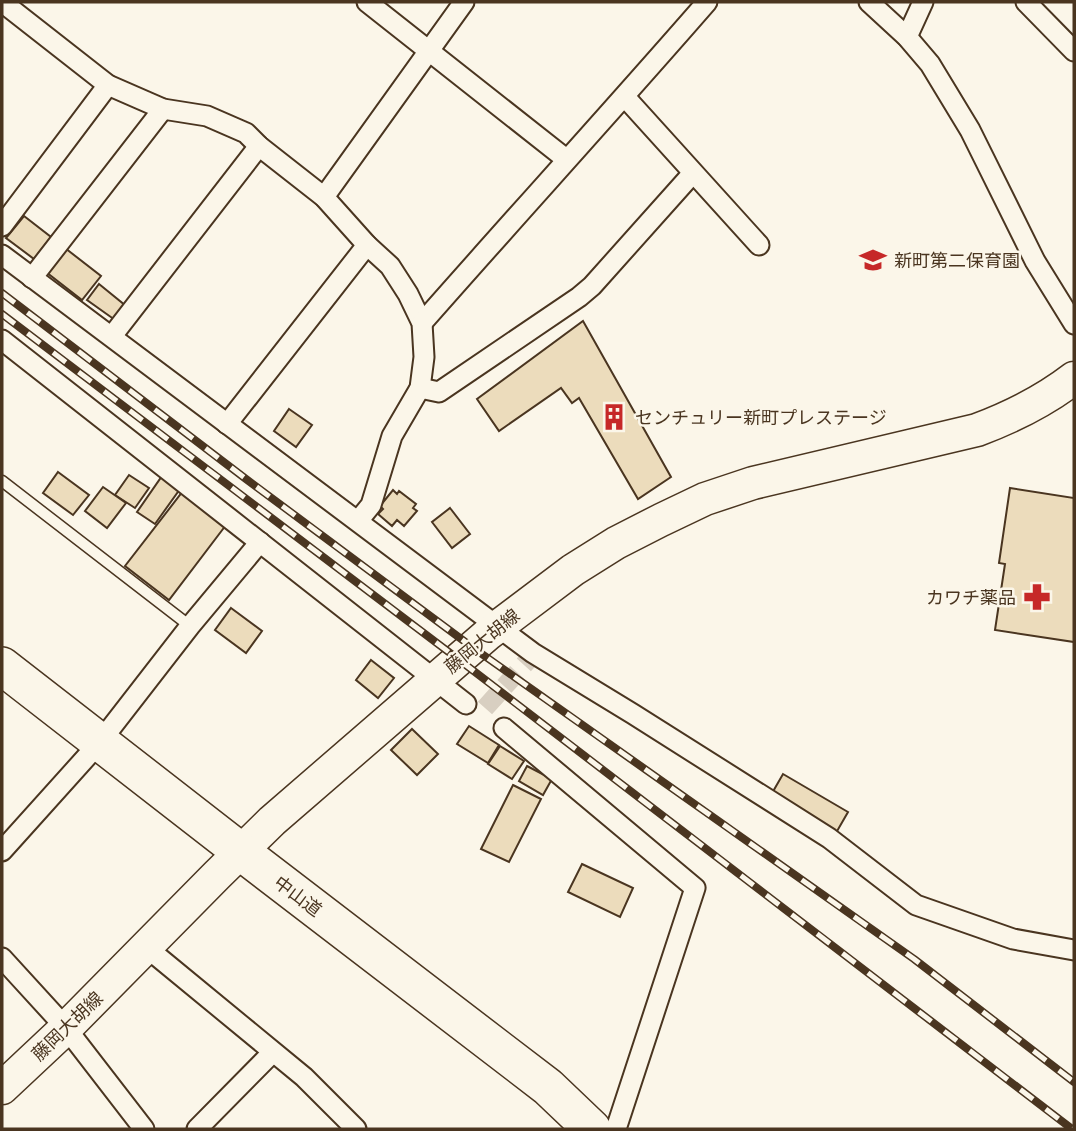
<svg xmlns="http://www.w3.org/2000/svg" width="1076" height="1131" viewBox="0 0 1076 1131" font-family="'Roboto Condensed','Noto Sans JP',sans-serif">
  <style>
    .building { fill: #ecdcbc; stroke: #4a3520; stroke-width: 2 }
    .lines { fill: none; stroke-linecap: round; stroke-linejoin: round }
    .street-tunnel { stroke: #d8cfc1; stroke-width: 19; stroke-dasharray: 19 10; stroke-linecap: butt }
    .lane-casing { stroke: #4a3520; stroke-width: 13 }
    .street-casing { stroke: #4a3520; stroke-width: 23 }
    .primary-casing { stroke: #4a3520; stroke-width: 35 }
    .highway-casing { stroke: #4a3520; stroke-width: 40 }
    .lane { stroke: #fbf6e9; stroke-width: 10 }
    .street { stroke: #fbf6e9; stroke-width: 19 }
    .primary { stroke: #fbf6e9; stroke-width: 32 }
    .highway { stroke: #fbf6e9; stroke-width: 37 }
    .rail-casing { stroke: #4a3520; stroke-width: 8 }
    .rail { stroke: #fbf6e9; stroke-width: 5; stroke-dasharray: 16; stroke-linecap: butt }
    .labels { text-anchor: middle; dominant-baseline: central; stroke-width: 5; stroke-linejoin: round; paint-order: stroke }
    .poi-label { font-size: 18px; fill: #4a3520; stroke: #fbf6e9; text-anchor: start }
    .street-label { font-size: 18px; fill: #4a3520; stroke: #fbf6e9 }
  </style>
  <rect width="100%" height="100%" fill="#fbf6e9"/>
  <g class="building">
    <polygon points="24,216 51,237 34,259 6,238"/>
    <polygon points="65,248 101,276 82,300 46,272"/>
    <polygon points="99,284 126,306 115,320 87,300"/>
    <polygon points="583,321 671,477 638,499 579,398 572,403 561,388 499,431 477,399"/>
    <polygon points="289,409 312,425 296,447 274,431"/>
    <polygon points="58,472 89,495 73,515 43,493"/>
    <polygon points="129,475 149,488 135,508 115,495"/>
    <polygon points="162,476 180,489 155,524 137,512"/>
    <polygon points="103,487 126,503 107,528 85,511"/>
    <polygon points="1010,488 1074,498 1074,642 995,630 1005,564 999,563"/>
    <polygon points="393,490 397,494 399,491 416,504 413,508 417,511 404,526 397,520 392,526 378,514 383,509 380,506"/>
    <polygon points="183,491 226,525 169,600 125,566"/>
    <polygon points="450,508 470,534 452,548 432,522"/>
    <polygon points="231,608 262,631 246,653 215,630"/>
    <polygon points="371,660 394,678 378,698 356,680"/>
    <polygon points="469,726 499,745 488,763 457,744"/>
    <polygon points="412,729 438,754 417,775 391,750"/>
    <polygon points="500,746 524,761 512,779 488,764"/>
    <polygon points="527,766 552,779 543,795 519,781"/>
    <polygon points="783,774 848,812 836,833 771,795"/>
    <polygon points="513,785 541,799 509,862 481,849"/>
    <polygon points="582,864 633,888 620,917 568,892"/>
  </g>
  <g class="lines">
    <polyline class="street-tunnel" points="485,708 540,647"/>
    <defs>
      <polyline id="lane" points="2,481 190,626"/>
      <g id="street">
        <polyline points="2,2 108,85 163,109 207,116 246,133 259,146 324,197 367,245 390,266 408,294 422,323 424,357 420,388 392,436 371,505 358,521"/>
        <polyline points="367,2 566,159"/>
        <polyline points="869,2 907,37 930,64 970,130 1035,261 1074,324"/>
        <polyline points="1026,2 1074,51"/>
        <polyline points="907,37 923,2"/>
        <polyline points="625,97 759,245"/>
        <polyline points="324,197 464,2"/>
        <polyline points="2,226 108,85"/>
        <polyline points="2,255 533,653 633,714 829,838 916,905 1013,939 1074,950"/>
        <polyline points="32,278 163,109"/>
        <path d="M422,323C517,215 613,110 707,2"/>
        <polyline points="112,336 259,146"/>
        <polyline points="2,340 466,704"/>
        <polyline points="420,388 439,392 579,297 592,286 693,173"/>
        <polyline points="227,424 367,245"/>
        <polyline points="504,728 695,888 616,1129"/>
        <polyline points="2,851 100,742 190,626 260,542"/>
        <polyline points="146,947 304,1077 356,1129"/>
        <polyline points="2,958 66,1028 144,1129"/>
        <polyline points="197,1129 272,1053"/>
      </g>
      <path id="primary" d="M2,1088L66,1028L217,875L272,821L488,634L573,570L616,543L661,520L705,499L753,483L977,430C1012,417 1044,401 1074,378"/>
      <polyline id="highway" points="2,666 240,851 548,1087 592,1129"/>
    </defs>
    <use href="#lane" class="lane-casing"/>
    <use href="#street" class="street-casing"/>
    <use href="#primary" class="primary-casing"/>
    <use href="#highway" class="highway-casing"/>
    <use href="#lane" class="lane"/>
    <use href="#street" class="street"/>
    <use href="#primary" class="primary"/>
    <use href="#highway" class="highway"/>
    <defs>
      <g id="rail">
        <polyline points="2,293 246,479 472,647 914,959 1074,1082"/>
        <polyline points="2,314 458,659 1072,1129"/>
      </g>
    </defs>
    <use href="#rail" class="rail-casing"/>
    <use href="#rail" class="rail"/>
  </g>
  <defs>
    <symbol id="school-bare" viewBox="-9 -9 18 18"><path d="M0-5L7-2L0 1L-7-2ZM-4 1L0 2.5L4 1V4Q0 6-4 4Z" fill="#c62828" stroke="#fbf6e9" stroke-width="2.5" paint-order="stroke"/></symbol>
    <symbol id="building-bare" viewBox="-9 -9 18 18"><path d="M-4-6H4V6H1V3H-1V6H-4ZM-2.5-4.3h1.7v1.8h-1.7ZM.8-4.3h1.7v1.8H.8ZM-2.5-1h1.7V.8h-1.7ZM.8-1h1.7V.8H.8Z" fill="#c62828" stroke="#fbf6e9" stroke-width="2.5" paint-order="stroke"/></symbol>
    <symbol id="pharmacy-bare" viewBox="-9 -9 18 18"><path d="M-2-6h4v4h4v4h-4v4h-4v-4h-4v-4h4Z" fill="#c62828" stroke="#fbf6e9" stroke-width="2.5" paint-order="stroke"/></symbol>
  </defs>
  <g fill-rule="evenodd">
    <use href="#school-bare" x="854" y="241" width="38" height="38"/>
    <use href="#building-bare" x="595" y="398" width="38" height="38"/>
    <use href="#pharmacy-bare" x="1018" y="578" width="38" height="38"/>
  </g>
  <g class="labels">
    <g class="poi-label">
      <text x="894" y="260">新町第二保育園</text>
      <text x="635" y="417">センチュリー新町プレステージ</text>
      <text x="1016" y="597" text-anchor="end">カワチ薬品</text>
    </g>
    <g class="street-label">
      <text transform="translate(482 641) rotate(-39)">藤岡大胡線</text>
      <text transform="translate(298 896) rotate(37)">中山道</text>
      <text transform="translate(67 1026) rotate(-44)">藤岡大胡線</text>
    </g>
  </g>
  <rect width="1076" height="1131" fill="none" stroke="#4a3520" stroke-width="7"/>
</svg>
